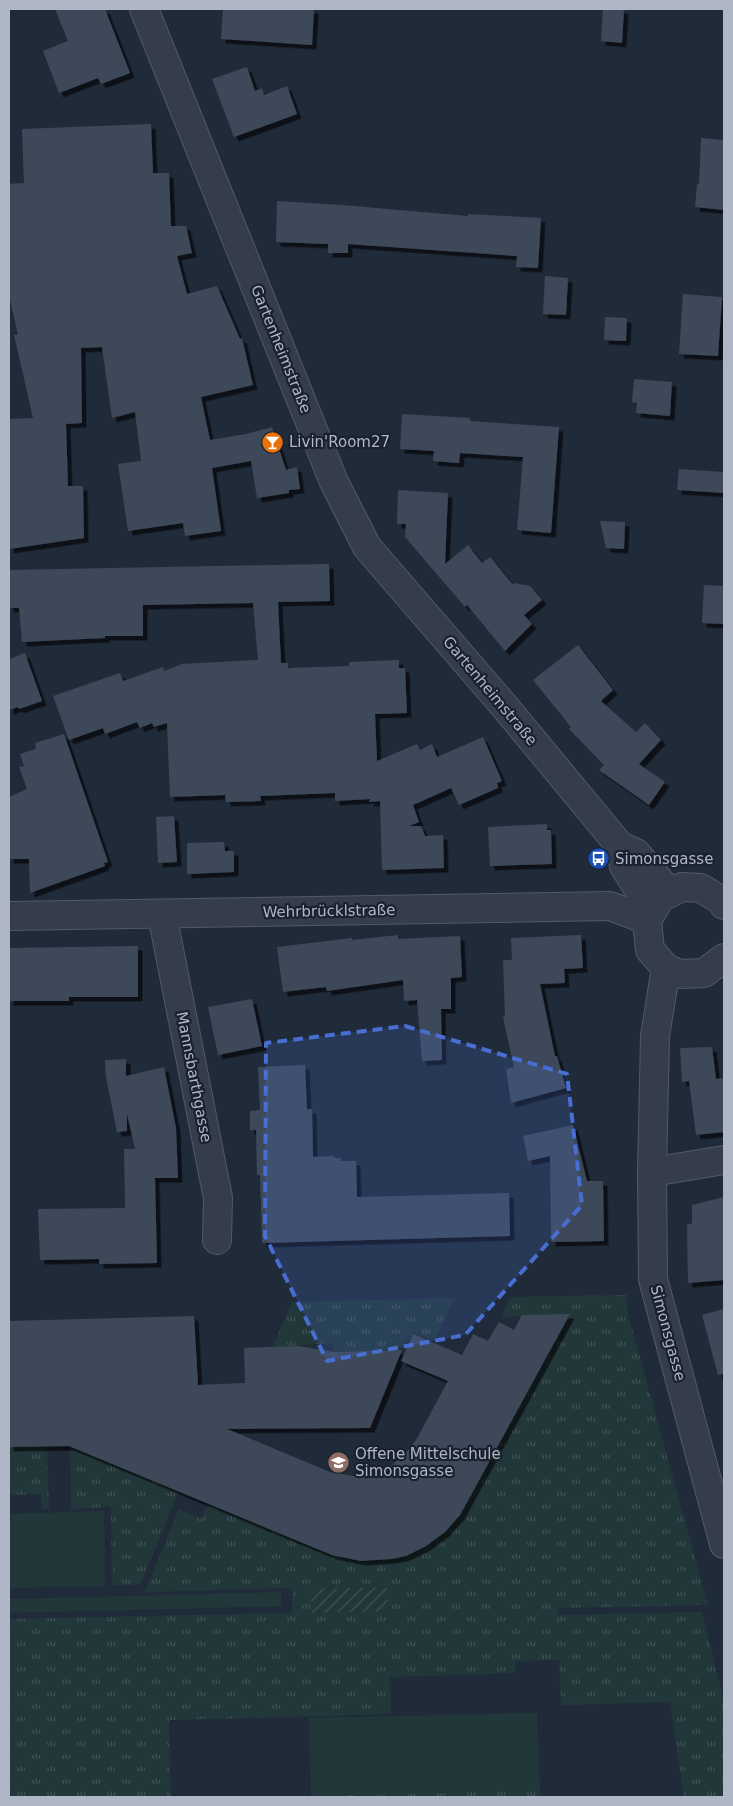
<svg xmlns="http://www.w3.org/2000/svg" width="733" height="1806" viewBox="0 0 733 1806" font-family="'DejaVu Sans',sans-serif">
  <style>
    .grass { fill: url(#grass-tufts); fill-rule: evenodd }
    .garden { fill: url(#garden-furrows) }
    .pitch { fill: #22373a }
    .building { fill: #3c4959; filter: url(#shadow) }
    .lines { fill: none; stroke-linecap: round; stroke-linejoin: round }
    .minor-casing { stroke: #525a67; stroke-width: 30 }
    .minor { stroke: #343d49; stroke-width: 28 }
    .marked { fill: #496ed3; fill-opacity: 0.2; stroke: #496ed3; stroke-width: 4; stroke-dasharray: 10 6; stroke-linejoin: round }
    .labels { text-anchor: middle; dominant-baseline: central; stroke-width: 4.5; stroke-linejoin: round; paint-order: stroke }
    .street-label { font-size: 15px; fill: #afb7c6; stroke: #1a222e }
    .poi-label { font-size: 15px; fill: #afb7c6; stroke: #1a222e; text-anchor: start }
  </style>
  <defs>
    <pattern id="grass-tufts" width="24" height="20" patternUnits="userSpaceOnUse" patternTransform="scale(1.25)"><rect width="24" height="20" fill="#22373a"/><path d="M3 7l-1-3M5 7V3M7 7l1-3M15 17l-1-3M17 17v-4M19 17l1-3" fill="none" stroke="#405255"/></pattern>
    <pattern id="garden-furrows" width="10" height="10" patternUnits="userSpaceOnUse" patternTransform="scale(1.25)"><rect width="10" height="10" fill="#22373a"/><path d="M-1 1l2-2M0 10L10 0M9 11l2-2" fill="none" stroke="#405255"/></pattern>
    <filter id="shadow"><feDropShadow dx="4.5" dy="4.5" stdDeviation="0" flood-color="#0009"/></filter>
  </defs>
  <rect width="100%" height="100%" fill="#202b39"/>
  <g class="grass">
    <path d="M626,1295L628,1314L708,1605L558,1608V1615L702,1612L724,1702V1797H684L670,1702L561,1705L559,1660L516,1661L515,1673L390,1677L391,1714L169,1720L171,1797H9V1619L292,1613V1588L145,1592L179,1509L201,1519L208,1504C235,1515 262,1526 289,1537C306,1544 322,1552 339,1557C385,1571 431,1551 460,1515L570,1315L502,1317L510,1297ZM387,1587L388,1611L312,1612V1589Z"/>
    <polygon points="454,1298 435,1340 413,1332 409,1339 405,1339 394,1373 383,1374 393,1351 333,1351 332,1343 273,1347 292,1302"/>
    <polygon points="47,1446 49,1509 42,1509 41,1494 9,1495 9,1447"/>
    <polygon points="70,1446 179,1491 140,1585 112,1585 111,1507 71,1509"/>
    <polygon points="539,1790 541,1797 278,1797 311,1796"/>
  </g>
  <polygon class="garden" points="387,1587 388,1611 312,1613 311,1589"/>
  <g class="pitch">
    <polygon points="104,1511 105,1586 9,1588 9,1514"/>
    <polygon points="281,1592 281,1606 9,1613 9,1599"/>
    <polygon points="537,1713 540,1790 311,1796 309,1718"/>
  </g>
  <g class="building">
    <polygon points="55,9 105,9 130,73 101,84 98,78 59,93 43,51 68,41"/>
    <polygon points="223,9 314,9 312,45 221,39"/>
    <polygon points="603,9 624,9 622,43 601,41"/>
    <polygon points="247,67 255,91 262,88 264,95 287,86 297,114 234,137 212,79"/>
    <polygon points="151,124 153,173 169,173 171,226 186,226 192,253 177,256 187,294 217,286 240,339 242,338 253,385 201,397 210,440 246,434 272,427 286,470 297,467 300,489 289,490 289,493 257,498 251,461 212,468 221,531 185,536 183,523 128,531 118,464 141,461 135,412 112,418 102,347 81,348 82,423 66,424 68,486 83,486 84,538 9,549 9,419 33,418 14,335 18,334 9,296 9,184 24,183 22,129"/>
    <polygon points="701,138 724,140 724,210 695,207 697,184 699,184"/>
    <polygon points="277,201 342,205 468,216 468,214 541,218 538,268 516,267 517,256 348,244 348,253 328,253 328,244 276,242"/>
    <polygon points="545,276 568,278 566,315 543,314"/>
    <polygon points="683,294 722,297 718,356 679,354"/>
    <polygon points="605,317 627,318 626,341 604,340"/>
    <polygon points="634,379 672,382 670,416 636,413 637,403 632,402"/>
    <polygon points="402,414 470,418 470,421 559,427 551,533 517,530 523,457 460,453 459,463 433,461 434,451 400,449"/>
    <polygon points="679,469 724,472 724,493 677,490"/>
    <polygon points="398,490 448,493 445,564 468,545 482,563 490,557 513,585 513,583 530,586 542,600 524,615 532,624 505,651 467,605 465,607 405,537 406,524 397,524"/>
    <polygon points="600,521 625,522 624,549 606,548"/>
    <polygon points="329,564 330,601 278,602 281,663 288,663 288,668 349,666 349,662 399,660 399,668 405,668 407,713 375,714 377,761 417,744 420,750 432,744 437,757 483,737 502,781 497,783 498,788 459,805 451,788 413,805 419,822 409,826 421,826 425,836 443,835 444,868 382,870 380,801 369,802 370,799 335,801 335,793 260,796 261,801 226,802 225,795 170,797 167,723 154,727 152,723 140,728 137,722 105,734 103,728 69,740 53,696 120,673 123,681 163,667 164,671 182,664 258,660 253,603 143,605 143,636 105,636 105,638 22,642 19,608 9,608 9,570"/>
    <polygon points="704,585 724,586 724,624 702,623"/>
    <polygon points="578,645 613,690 601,701 636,732 645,723 661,740 639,764 665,782 649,805 599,770 604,765 569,729 571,727 533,680"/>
    <polygon points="25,653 42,701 19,709 18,707 9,710 9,659"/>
    <polygon points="64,734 108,862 104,863 105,866 30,893 29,859 9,859 9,797 27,789 19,767 24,766 20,754 36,749 35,743"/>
    <polygon points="174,816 177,862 158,863 156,817"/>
    <polygon points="547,824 547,830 551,830 552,864 490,866 488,827"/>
    <polygon points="224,842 225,851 234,851 234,872 187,874 187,843"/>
    <polygon points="398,935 398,939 460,936 462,977 451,978 451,1009 441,1009 442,1060 422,1061 417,1000 404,1001 403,980 327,991 326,987 283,992 277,947 352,938 352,940"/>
    <polygon points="581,935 583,968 564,969 565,983 540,984 555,1056 557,1056 566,1088 511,1103 506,1069 514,1067 503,1017 505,1016 503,960 512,960 511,938"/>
    <polygon points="138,946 138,997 69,997 69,1001 9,1001 9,948"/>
    <polygon points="252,999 262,1046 218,1055 208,1007"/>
    <polygon points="712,1047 716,1079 724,1078 724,1132 696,1135 689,1081 682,1082 680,1048"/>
    <polygon points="126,1059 126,1076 164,1067 176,1128 178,1178 155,1178 157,1263 99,1264 99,1259 40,1260 38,1209 125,1208 124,1149 135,1149 127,1114 127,1131 117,1132 106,1077 105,1060"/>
    <polygon points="305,1065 307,1109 312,1109 313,1157 334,1156 335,1158 341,1158 341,1161 356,1161 357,1197 509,1193 510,1236 262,1243 260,1175 257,1175 256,1130 250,1130 250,1111 260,1110 258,1067"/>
    <polygon points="573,1125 587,1181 603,1181 604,1241 551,1242 550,1156 528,1161 523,1136"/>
    <polygon points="724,1197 724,1280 688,1283 687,1225 692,1223 692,1205"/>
    <polygon points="724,1309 724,1374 718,1375 702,1315"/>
    <polygon points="570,1314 460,1515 445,1532 426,1546 406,1556 391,1559 361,1561 332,1555 69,1446 9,1447 9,1321 194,1316 198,1385 245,1383 244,1348 299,1346 334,1352 402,1350 370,1428 227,1429 330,1472 353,1476 371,1474 382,1470 392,1465 405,1454 416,1440 448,1381 401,1361 413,1334 462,1355 473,1334 488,1341 499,1322 514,1330 522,1315"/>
  </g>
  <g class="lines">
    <defs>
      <g id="minor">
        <polyline points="144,9 334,482 367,547 506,708 620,846 624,866 652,912"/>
        <polyline points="620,846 636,853 670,893"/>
        <polyline points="724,905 722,901 701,888 682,887 661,897 647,920 650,950 666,968 680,974 704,973 724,958"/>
        <polyline points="162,914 218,1198 217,1240"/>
        <polyline points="9,916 610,906 647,920"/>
        <polyline points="666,968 655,1036 652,1172 653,1279 724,1544"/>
        <polyline points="652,1172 724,1160"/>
      </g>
    </defs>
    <use href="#minor" class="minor-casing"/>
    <use href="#minor" class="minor"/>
  </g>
  <path class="marked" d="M405,1026L567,1074L582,1205L465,1335L327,1361L265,1236L266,1043Z"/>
  <defs>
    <symbol id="bar-disc" viewBox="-11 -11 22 22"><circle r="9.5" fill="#e8710a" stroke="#1a222e"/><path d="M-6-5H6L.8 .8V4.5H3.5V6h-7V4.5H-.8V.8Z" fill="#fff"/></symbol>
    <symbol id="bus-disc" viewBox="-11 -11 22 22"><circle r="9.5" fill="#1a4fb4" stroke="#1a222e"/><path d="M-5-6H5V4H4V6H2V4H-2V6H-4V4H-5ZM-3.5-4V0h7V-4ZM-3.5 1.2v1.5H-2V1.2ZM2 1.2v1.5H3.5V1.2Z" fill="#fff"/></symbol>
    <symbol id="school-disc" viewBox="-11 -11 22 22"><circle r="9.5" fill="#8d6e63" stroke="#1a222e"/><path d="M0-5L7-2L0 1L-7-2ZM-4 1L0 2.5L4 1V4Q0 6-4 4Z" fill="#fff"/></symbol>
  </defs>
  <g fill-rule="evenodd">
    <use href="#bar-disc" x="260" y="430" width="25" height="25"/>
    <use href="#bus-disc" x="586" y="846" width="25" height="25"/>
    <use href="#school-disc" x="326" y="1450" width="25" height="25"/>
  </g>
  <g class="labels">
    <g class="street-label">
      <text transform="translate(281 349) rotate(68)">Gartenheimstraße</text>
      <text transform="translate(490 691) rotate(50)">Gartenheimstraße</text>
      <text transform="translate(329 911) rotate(-1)">Wehrbrücklstraße</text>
      <text transform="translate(194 1077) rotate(79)">Mannsbarthgasse</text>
      <text transform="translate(668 1333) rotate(75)">Simonsgasse</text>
    </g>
    <g class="poi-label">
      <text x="289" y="442">Livin'Room27</text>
      <text x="615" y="859">Simonsgasse</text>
      <text x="355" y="1454">Offene Mittelschule<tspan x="355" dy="17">Simonsgasse</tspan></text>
    </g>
  </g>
  <rect width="733" height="1806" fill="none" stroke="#afb7c6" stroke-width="20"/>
</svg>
